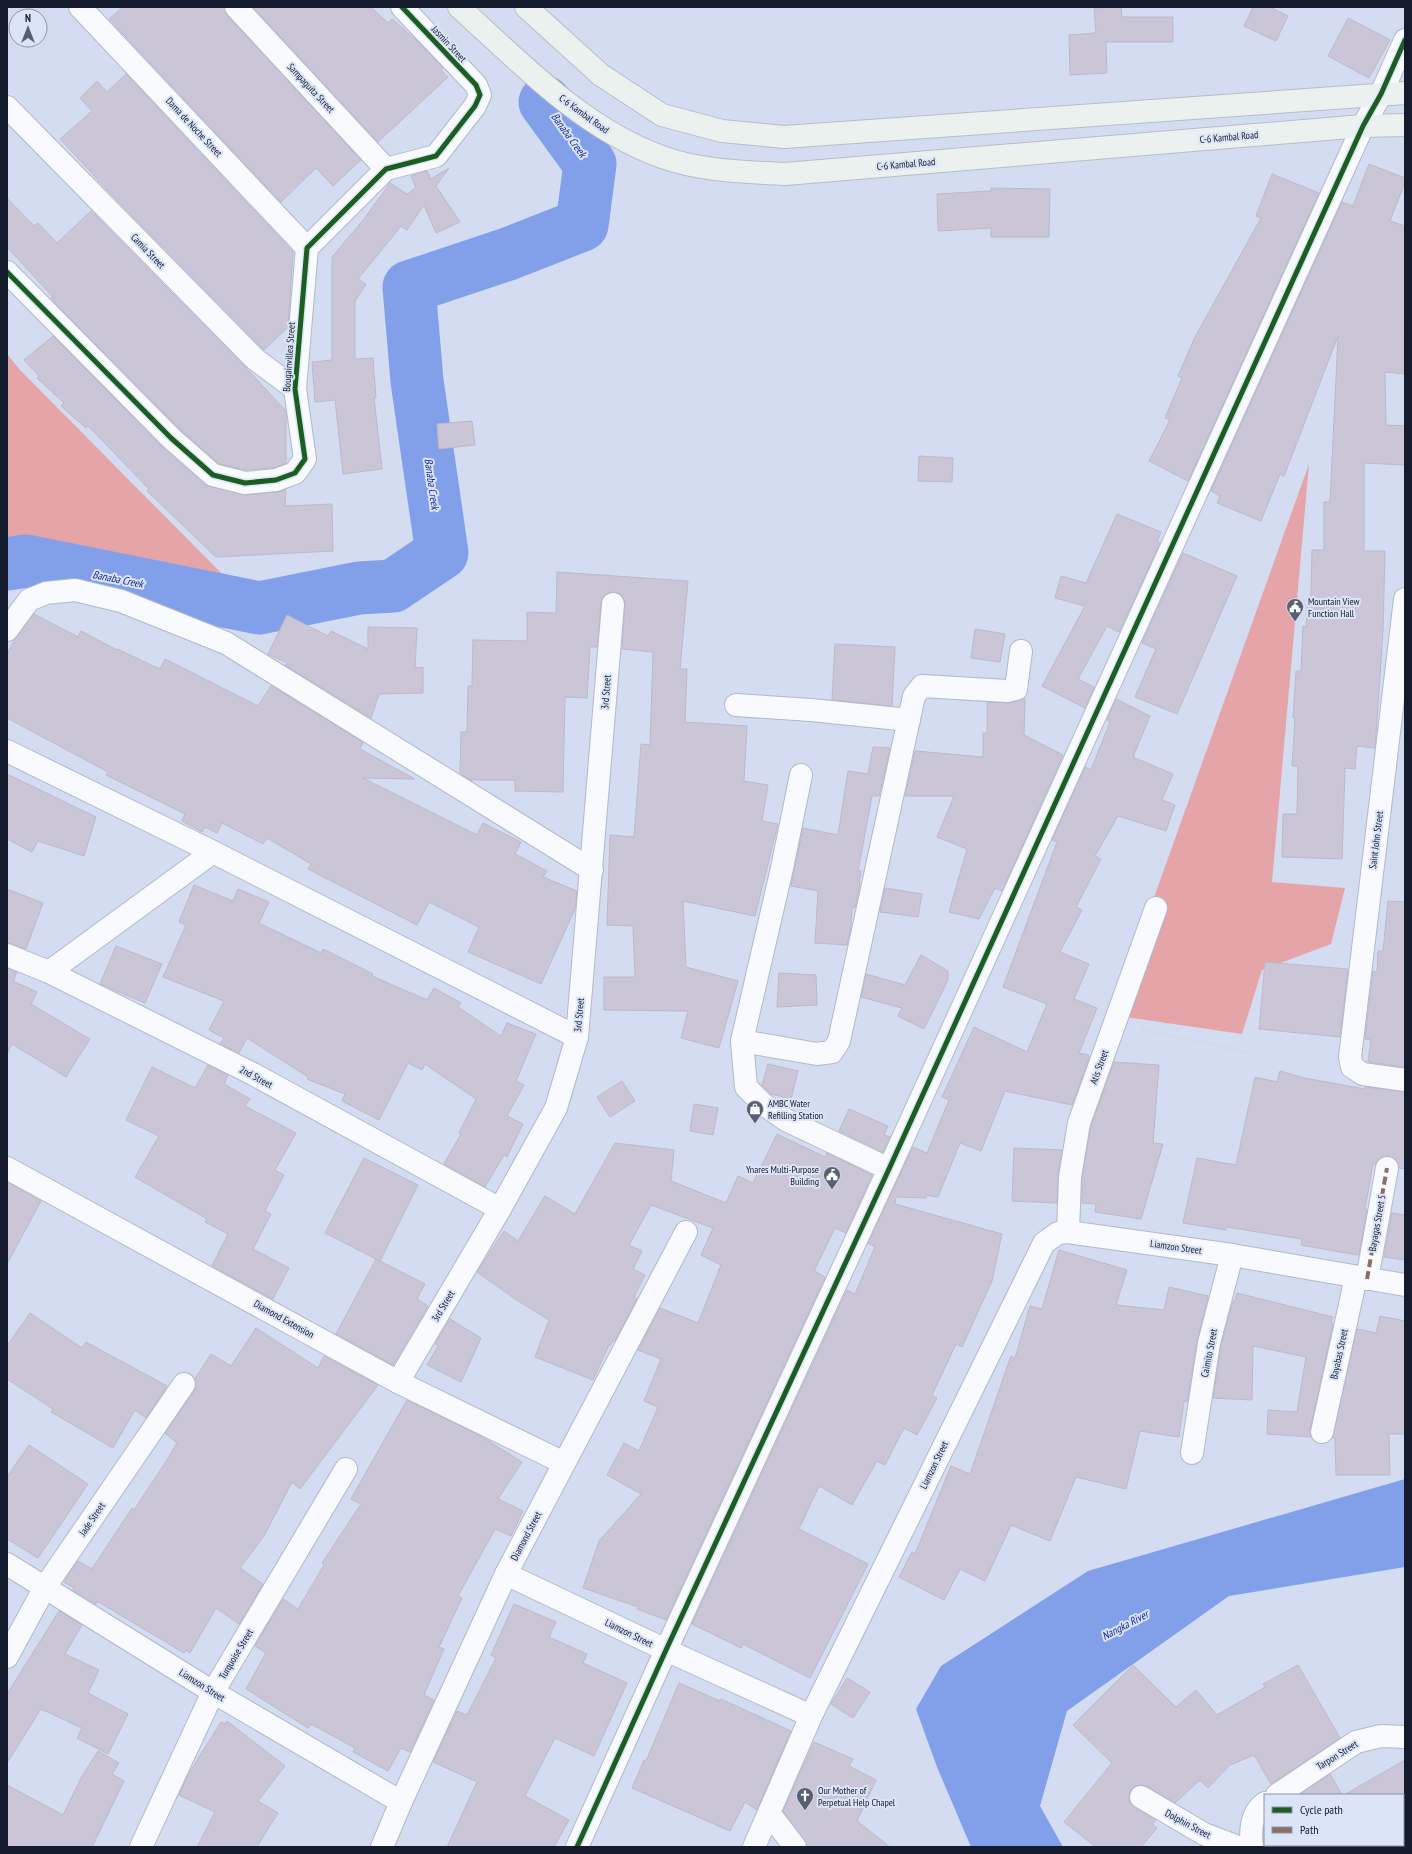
<svg xmlns="http://www.w3.org/2000/svg" width="1412" height="1854" viewBox="0 0 1412 1854" font-family="'PT Sans Narrow',sans-serif">
  <style>
    .forest { fill: #e4a4a8 }
    .water { fill: #82a0ea }
    .lines { fill: none; stroke-linecap: round; stroke-linejoin: round }
    .river { stroke: #82a0ea; stroke-width: 53 }
    .building { fill: #cac6d8; stroke: #bcb9ca }
    .minor-casing { stroke: #b1b9ca; stroke-width: 24 }
    .major-casing { stroke: #b7bcc7; stroke-width: 24 }
    .path { stroke: #cfd1d7; stroke-width: 2.5; stroke-dasharray: 1 3; stroke-linecap: butt }
    .minor { stroke: #f8fafd; stroke-width: 22 }
    .major { stroke: #eaf1ef; stroke-width: 22 }
    .quiet { stroke: #8d6e63; stroke-width: 4; stroke-dasharray: 8 4; stroke-linecap: butt }
    .cycleway-casing { stroke: #dce5f8; stroke-width: 8 }
    .cycleway { stroke: #1b5e20; stroke-width: 5 }
    .labels { text-anchor: middle; dominant-baseline: central; stroke-width: 4; stroke-linejoin: round; paint-order: stroke }
    .street-label { font-size: 10px; fill: #141b2c; stroke: #dce5f8 }
    .poi-label { font-size: 10px; fill: #141b2c; stroke: #dce5f8; text-anchor: start }
    .water-label { font-size: 11px; font-style: italic; fill: #0a1e90; stroke: #dce5f8 }
  </style>
  <rect width="100%" height="100%" fill="#d3dcf0"/>
  <g class="forest">
    <polygon points="7,354 20,370 226,578 73,545 7,550"/>
    <polygon points="1309,464 1272,882 1345,888 1331,944 1262,970 1242,1034 1112,1015"/>
  </g>
  <polygon class="water" points="1405,1479 1405,1567 1229,1596 1067,1711 1040,1806 1063,1847 971,1847 937,1767 916,1709 941,1666 1088,1571"/>
  <g class="lines">
    <polyline class="river" points="7,564 26,561 259,608 359,588 393,586 442,553 417,381 409,287 508,254 582,225 590,164 545,102"/>
  </g>
  <g class="building">
    <polygon points="123,7 224,7 227,15 361,160 333,186 316,168 281,202 109,19"/>
    <polygon points="253,7 371,7 388,23 392,19 416,40 443,68 441,70 448,77 378,142"/>
    <polygon points="1121,7 1122,17 1173,17 1173,42 1106,42 1107,73 1070,75 1069,35 1096,33 1094,8"/>
    <polygon points="1253,7 1270,7 1288,16 1276,41 1244,26"/>
    <polygon points="1348,18 1390,40 1369,78 1328,56"/>
    <polygon points="126,74 293,252 288,327 264,350 110,193 60,139 92,111 80,98 97,81 107,92"/>
    <polygon points="1369,164 1405,178 1405,182 1390,221 1405,226 1404,374 1385,372 1386,425 1405,426 1405,465 1364,463 1364,551 1385,551 1383,631 1375,748 1357,746 1355,769 1345,768 1342,859 1282,857 1283,814 1297,814 1298,766 1292,766 1295,718 1293,718 1296,671 1301,671 1303,626 1306,627 1308,596 1311,597 1312,550 1324,550 1324,502 1330,502 1338,336 1284,476 1280,474 1261,521 1217,503 1220,496 1211,491 1342,202 1353,206"/>
    <polygon points="449,168 436,186 460,222 436,233 424,205 407,230 401,226 358,279 366,284 355,301 355,359 373,358 376,398 374,398 382,469 343,474 335,400 315,402 312,362 332,360 332,257 364,219 390,183 407,194 416,188 411,176 427,171 431,179"/>
    <polygon points="1272,174 1319,193 1188,481 1149,461 1170,420 1165,418 1182,378 1178,376 1195,337 1261,218 1256,216"/>
    <polygon points="991,188 1050,189 1049,237 991,237 991,228 938,231 937,194 991,191"/>
    <polygon points="7,198 34,226 38,223 57,243 91,211 246,368 286,411 286,463 273,468 246,470 219,464 180,429 60,308 51,298 53,297 7,247"/>
    <polygon points="53,336 162,447 205,485 246,495 277,492 286,490 285,506 332,504 333,551 216,557 147,491 149,489 88,426 86,428 61,406 64,403 37,378 39,376 24,360"/>
    <polygon points="472,421 475,445 439,449 437,424"/>
    <polygon points="919,456 953,458 952,482 918,481"/>
    <polygon points="1117,514 1161,532 1157,542 1160,543 1119,632 1107,626 1078,679 1094,687 1085,708 1042,686 1085,606 1055,598 1061,576 1086,583"/>
    <polygon points="1183,553 1237,576 1177,714 1135,697 1156,649 1142,643"/>
    <polygon points="557,572 688,581 680,669 687,669 685,722 747,726 744,781 768,785 762,821 778,824 755,916 683,901 686,967 738,981 719,1048 681,1038 688,1011 604,1010 604,977 635,977 633,926 607,925 610,835 634,837 641,744 650,745 653,652 622,649 625,605 624,599 620,594 614,592 608,593 603,597 601,603 597,647 590,647 587,698 565,697 563,792 515,791 515,780 470,780 460,773 461,732 467,732 468,686 472,686 473,640 527,641 527,612 556,613"/>
    <polygon points="34,614 78,637 81,631 117,650 117,649 160,669 165,659 258,706 271,686 363,742 360,749 415,779 363,778 477,835 483,823 521,842 515,854 547,871 543,877 577,891 575,909 541,984 468,952 479,927 429,902 417,925 308,869 311,864 267,838 263,844 222,823 217,833 205,827 202,832 182,821 185,814 106,775 108,772 7,718 7,654 15,639"/>
    <polygon points="287,615 328,636 331,631 368,649 368,627 417,628 415,668 423,667 423,693 379,694 371,718 285,665 287,663 268,654"/>
    <polygon points="975,629 1005,634 1000,662 971,658"/>
    <polygon points="835,644 895,647 892,706 832,700"/>
    <polygon points="1022,699 1025,699 1024,735 1063,755 1002,891 995,888 979,919 949,912 967,849 937,837 954,796 905,796 915,751 983,757 983,733 987,733 987,702 1010,703"/>
    <polygon points="1116,699 1150,716 1133,757 1173,774 1162,800 1175,805 1166,831 1118,816 1095,856 1101,859 1076,907 1082,910 1060,952 1089,964 1074,999 1097,1008 1079,1053 1089,1055 1088,1061 1072,1105 1005,1091 981,1151 960,1143 938,1197 926,1195 926,1198 896,1197 895,1204 1002,1234 992,1281 962,1347 956,1344 932,1395 937,1398 917,1435 904,1428 885,1465 877,1461 852,1505 819,1486 799,1529 868,1564 810,1678 743,1644 741,1648 692,1624 847,1290 855,1294 875,1247 868,1243 913,1147 927,1153 949,1100 942,1097 974,1027 1027,1052 1047,1004 1003,987 1057,842 1052,840 1085,767 1091,770 1110,722 1107,720"/>
    <polygon points="873,747 890,748 879,796 872,796 858,871 861,871 859,883 860,884 855,908 852,907 851,926 847,945 815,943 818,891 791,886 803,828 838,835 848,771 868,774"/>
    <polygon points="7,774 96,817 84,856 38,841 32,852 7,839"/>
    <polygon points="194,885 233,901 238,889 269,902 259,923 321,953 323,949 373,974 372,976 427,1000 434,988 461,1003 458,1007 501,1036 507,1023 536,1034 516,1081 524,1085 507,1116 523,1124 507,1157 504,1155 485,1187 444,1164 461,1134 459,1133 476,1099 425,1064 422,1070 408,1063 379,1120 342,1101 345,1094 307,1079 308,1077 247,1038 239,1053 220,1044 224,1038 209,1030 224,1001 163,977 186,925 179,922"/>
    <polygon points="885,888 922,894 918,917 880,912"/>
    <polygon points="7,889 43,903 26,949 7,943"/>
    <polygon points="1388,901 1405,902 1405,1067 1368,1062 1371,1040 1365,1039 1373,971 1377,972 1378,951 1383,951"/>
    <polygon points="116,946 162,964 145,1003 100,984"/>
    <polygon points="921,955 948,971 948,980 924,1029 898,1016 902,1008 861,997 866,974 905,985"/>
    <polygon points="1265,962 1348,969 1340,1037 1259,1029"/>
    <polygon points="7,968 17,972 13,981 37,992 31,1004 90,1039 66,1077 12,1044 7,1054"/>
    <polygon points="779,973 816,975 817,1005 777,1007"/>
    <polygon points="1114,1062 1159,1065 1153,1143 1163,1144 1141,1219 1095,1212 1096,1204 1082,1203 1082,1178 1091,1126"/>
    <polygon points="768,1064 798,1071 791,1099 771,1094 762,1085"/>
    <polygon points="208,1065 228,1075 224,1084 250,1099 245,1106 296,1133 275,1170 284,1175 265,1211 271,1214 253,1249 289,1268 273,1299 212,1266 228,1234 205,1222 207,1219 135,1177 159,1136 126,1120 152,1067 195,1088"/>
    <polygon points="1280,1071 1304,1078 1365,1089 1365,1087 1405,1092 1405,1169 1399,1168 1395,1159 1389,1156 1382,1156 1375,1164 1373,1164 1365,1209 1367,1210 1359,1254 1357,1255 1301,1245 1302,1239 1226,1227 1226,1230 1183,1223 1197,1158 1236,1165 1255,1077 1277,1082"/>
    <polygon points="622,1081 635,1101 610,1117 597,1097"/>
    <polygon points="694,1104 718,1108 713,1135 690,1131"/>
    <polygon points="849,1109 888,1126 884,1135 890,1137 883,1152 839,1131"/>
    <polygon points="777,1134 825,1157 827,1153 872,1175 846,1233 835,1228 814,1271 825,1277 666,1620 637,1609 638,1607 583,1588 599,1541 641,1494 607,1475 624,1443 639,1451 658,1407 644,1401 661,1359 638,1350 660,1308 698,1323 721,1265 701,1255 713,1228 651,1205 629,1245 642,1251 633,1269 645,1275 634,1297 637,1299 615,1341 613,1340 610,1346 609,1345 593,1380 535,1357 549,1320 515,1299 477,1272 504,1231 518,1241 545,1196 575,1214 615,1143 674,1150 671,1181 726,1203 738,1176 753,1183"/>
    <polygon points="1014,1148 1062,1150 1058,1176 1057,1203 1012,1201"/>
    <polygon points="364,1158 418,1185 380,1261 325,1233"/>
    <polygon points="7,1182 41,1201 7,1264"/>
    <polygon points="1392,1213 1405,1215 1405,1260 1384,1257"/>
    <polygon points="1059,1250 1127,1270 1116,1305 1164,1310 1169,1287 1208,1296 1197,1341 1187,1402 1184,1401 1179,1437 1140,1431 1126,1489 1076,1477 1050,1541 1011,1525 985,1581 960,1569 944,1600 899,1577 912,1552 915,1554 951,1466 970,1474 1011,1356 1015,1358 1030,1306 1042,1309"/>
    <polygon points="376,1259 425,1284 417,1299 428,1306 393,1365 336,1334"/>
    <polygon points="1237,1293 1333,1317 1331,1323 1333,1324 1310,1429 1311,1437 1267,1434 1268,1410 1297,1412 1306,1357 1253,1346 1252,1400 1213,1398 1221,1346 1233,1301 1235,1301"/>
    <polygon points="30,1313 82,1348 86,1342 167,1386 146,1418 135,1410 113,1448 51,1412 53,1409 7,1379 7,1346"/>
    <polygon points="1380,1316 1405,1321 1405,1434 1389,1434 1390,1475 1336,1475 1335,1438 1332,1438 1357,1329 1376,1333"/>
    <polygon points="450,1319 481,1338 461,1382 427,1365 438,1346 435,1344"/>
    <polygon points="256,1328 318,1368 324,1356 378,1385 300,1489 292,1482 264,1536 240,1568 263,1584 239,1624 216,1608 190,1653 186,1650 184,1653 97,1601 96,1604 73,1590 74,1588 64,1582 78,1561 92,1569 132,1508 134,1510 165,1463 177,1443 165,1433 194,1391 196,1385 195,1379 211,1354 231,1366"/>
    <polygon points="407,1400 479,1435 522,1462 498,1499 523,1511 511,1536 495,1529 458,1596 462,1598 439,1647 444,1649 424,1695 434,1700 410,1752 401,1748 388,1771 353,1752 355,1748 311,1724 308,1728 246,1689 266,1653 255,1646 283,1599 298,1609 324,1565 322,1563 361,1504 351,1499"/>
    <polygon points="29,1445 88,1484 38,1558 7,1539 7,1477"/>
    <polygon points="514,1604 556,1622 549,1637 587,1654 583,1663 627,1683 594,1756 555,1738 525,1796 569,1820 554,1847 447,1847 477,1782 433,1762 457,1711 467,1715 496,1658 491,1655"/>
    <polygon points="59,1611 82,1625 65,1654 99,1670 88,1693 128,1714 108,1754 77,1738 82,1728 41,1709 7,1763 7,1694"/>
    <polygon points="1133,1665 1176,1707 1196,1690 1217,1715 1265,1687 1263,1684 1298,1665 1340,1738 1271,1784 1254,1755 1230,1765 1208,1788 1200,1780 1175,1803 1147,1786 1141,1785 1135,1786 1130,1791 1129,1797 1130,1803 1135,1808 1156,1820 1152,1824 1157,1828 1141,1847 1096,1847 1064,1822 1112,1763 1073,1725"/>
    <polygon points="847,1678 870,1692 853,1718 831,1704"/>
    <polygon points="679,1683 720,1701 721,1699 791,1731 757,1810 745,1802 730,1831 632,1788 644,1760 646,1761"/>
    <polygon points="227,1721 285,1766 258,1801 278,1813 257,1847 197,1847 215,1812 179,1795 189,1773 221,1722 225,1724"/>
    <polygon points="814,1742 853,1759 849,1766 876,1780 857,1821 890,1847 810,1847 807,1845 783,1811"/>
    <polygon points="98,1751 119,1763 112,1774 124,1781 92,1847 7,1847 7,1785 63,1815 81,1778"/>
    <polygon points="1405,1760 1405,1795 1344,1795"/>
    <polygon points="1330,1774 1342,1795 1299,1795"/>
  </g>
  <g class="lines">
    <defs>
      <g id="minor">
        <polyline points="80,7 307,248"/>
        <polyline points="236,7 386,169"/>
        <polyline points="7,107 255,359 295,389"/>
        <polyline points="7,272 171,438 213,475 245,483 276,480 295,473 305,459 295,389 307,248 386,169 436,156 475,106 480,95 476,85 402,7"/>
        <polyline points="1405,599 1350,1057 1352,1067 1363,1074 1405,1080"/>
        <polyline points="7,630 29,600 46,593 75,590 121,601 226,643 592,870"/>
        <polyline points="736,705 811,710 909,720"/>
        <polyline points="7,751 213,852 577,1037"/>
        <polyline points="801,775 782,868 742,1041 746,1087 763,1104 786,1120 889,1169"/>
        <polyline points="7,955 49,972 253,1074 500,1209"/>
        <polyline points="49,972 213,852"/>
        <polyline points="742,1041 817,1054 832,1052 839,1041 914,696 922,686 1007,691 1016,689 1021,651"/>
        <polyline points="7,1168 398,1382 564,1463"/>
        <polyline points="1068,1232 1070,1177 1079,1123 1156,908"/>
        <polyline points="1367,1279 1387,1168"/>
        <polyline points="398,1382 500,1209 556,1108 577,1037 613,604"/>
        <polyline points="1322,1432 1356,1277"/>
        <polyline points="1192,1453 1209,1343 1232,1255"/>
        <polyline points="7,1564 213,1692 401,1802"/>
        <polyline points="506,1574 666,1650 811,1716"/>
        <polyline points="7,1657 45,1587 184,1384"/>
        <polyline points="1277,1795 1356,1742 1381,1736 1405,1737"/>
        <polyline points="1141,1797 1204,1834 1238,1847"/>
        <polyline points="769,1813 795,1847"/>
        <polyline points="141,1847 213,1692 346,1469"/>
        <polyline points="382,1847 401,1802 506,1574 686,1232"/>
        <polyline points="577,1847 666,1650 889,1169 1363,126 1381,94 1405,40"/>
        <polyline points="754,1847 811,1716 1044,1243 1058,1233 1068,1232 1232,1255 1405,1285"/>
        <path d="M1252,1847C1250,1832 1251,1813 1265,1803"/>
      </g>
      <g id="major">
        <path d="M459,7C521,63 582,128 662,157C700,171 745,172 785,174L1363,126L1405,125"/>
        <polyline points="526,7 601,75 662,115 722,131 784,137 1405,93"/>
      </g>
    </defs>
    <use href="#minor" class="minor-casing"/>
    <use href="#major" class="major-casing"/>
    <polyline class="path" points="1142,1029 1254,1054"/>
    <use href="#minor" class="minor"/>
    <use href="#major" class="major"/>
    <polyline class="quiet" points="1367,1279 1387,1168"/>
    <defs>
      <g id="cycleway">
        <polyline points="7,272 171,438 213,475 245,483 276,480 295,473 305,459 295,389 307,248 386,169 436,156 475,106 480,95 476,85 402,7"/>
        <polyline points="577,1847 666,1650 889,1169 1363,126 1381,94 1405,40"/>
      </g>
    </defs>
    <use href="#cycleway" class="cycleway-casing"/>
    <use href="#cycleway" class="cycleway"/>
  </g>
  <defs>
    <symbol id="civic-pin" viewBox="-11 -11 22 30"><path d="M0 17L-7.5 6A9.5 9.5 0 1 1 7.5 6Z" fill="#575f71" stroke="#dce5f8"/><path d="M-.6-6.5H3V-4.5H.6V-3L4-1V1h2V6H-6V1h2V-1L-.6-3ZM-1.2 2.5V6h2.4V2.5Z" fill="#fff"/></symbol>
    <symbol id="shop-pin" viewBox="-11 -11 22 30"><path d="M0 17L-7.5 6A9.5 9.5 0 1 1 7.5 6Z" fill="#575f71" stroke="#dce5f8"/><path d="M-5-2.5h2.3a2.7 3.5 0 0 1 5.4 0H5L5.5 6h-11ZM-1.5-2.5h3a1.5 2.3 0 0 0-3 0Z" fill="#fff"/></symbol>
    <symbol id="church-pin" viewBox="-11 -11 22 30"><path d="M0 17L-7.5 6A9.5 9.5 0 1 1 7.5 6Z" fill="#575f71" stroke="#dce5f8"/><path d="M-1.2-6h2.4v3.5h3.3v2.4h-3.3V6h-2.4V-.1h-3.3v-2.4h3.3Z" fill="#fff"/></symbol>
  </defs>
  <g fill-rule="evenodd">
    <use href="#civic-pin" x="1285" y="597" width="20" height="27"/>
    <use href="#shop-pin" x="745" y="1099" width="20" height="27"/>
    <use href="#civic-pin" x="822" y="1165" width="20" height="27"/>
    <use href="#church-pin" x="795" y="1786" width="20" height="27"/>
  </g>
  <g class="labels">
    <g class="street-label">
      <text transform="translate(449 44) rotate(47)">Jasmin Street</text>
      <text transform="translate(311 88) rotate(47)">Sampaguita Street</text>
      <text transform="translate(584 114) rotate(36)">C-6 Kambal Road</text>
      <text transform="translate(194 127) rotate(47)">Dama de Noche Street</text>
      <text transform="translate(1229 137) rotate(-5)">C-6 Kambal Road</text>
      <text transform="translate(906 164) rotate(-5)">C-6 Kambal Road</text>
      <text transform="translate(148 251) rotate(46)">Camia Street</text>
      <text transform="translate(289 357) rotate(-86)">Bougainvillea Street</text>
      <text transform="translate(606 692) rotate(-86)">3rd Street</text>
      <text transform="translate(1376 840) rotate(-83)">Saint John Street</text>
      <text transform="translate(579 1015) rotate(-85)">3rd Street</text>
      <text transform="translate(1099 1067) rotate(-70)">Atis Street</text>
      <text transform="translate(256 1077) rotate(28)">2nd Street</text>
      <text transform="translate(1377 1223) rotate(-80)">Bayagas Street 5</text>
      <text transform="translate(1176 1247) rotate(8)">Liamzon Street</text>
      <text transform="translate(443 1306) rotate(-59)">3rd Street</text>
      <text transform="translate(284 1319) rotate(29)">Diamond Extension</text>
      <text transform="translate(1209 1353) rotate(-79)">Caimito Street</text>
      <text transform="translate(1339 1354) rotate(-78)">Bayabas Street</text>
      <text transform="translate(934 1465) rotate(-64)">Liamzon Street</text>
      <text transform="translate(92 1519) rotate(-56)">Jade Street</text>
      <text transform="translate(526 1536) rotate(-62)">Diamond Street</text>
      <text transform="translate(629 1633) rotate(26)">Liamzon Street</text>
      <text transform="translate(236 1654) rotate(-59)">Turquoise Street</text>
      <text transform="translate(202 1685) rotate(32)">Liamzon Street</text>
      <text transform="translate(1337 1755) rotate(-32)">Tarpon Street</text>
      <text transform="translate(1188 1824) rotate(28)">Dolphin Street</text>
    </g>
    <g class="poi-label">
      <text x="1308" y="601">Mountain View<tspan x="1308" dy="12">Function Hall</tspan></text>
      <text x="768" y="1103">AMBC Water<tspan x="768" dy="12">Refilling Station</tspan></text>
      <text x="819" y="1169" text-anchor="end">Ynares Multi-Purpose<tspan x="819" dy="12">Building</tspan></text>
      <text x="818" y="1790">Our Mother of<tspan x="818" dy="12">Perpetual Help Chapel</tspan></text>
    </g>
    <g class="water-label">
      <text transform="translate(569 135) rotate(54)">Banaba Creek</text>
      <text transform="translate(432 484) rotate(82)">Banaba Creek</text>
      <text transform="translate(118 579) rotate(11)">Banaba Creek</text>
      <text transform="translate(1125 1625) rotate(-28)">Nangka River</text>
    </g>
  </g>
  <rect width="1412" height="1854" fill="none" stroke="#141b2c" stroke-width="16"/>
  <rect x="1264" y="1794" width="140" height="52" fill="#dce5f8" stroke="#8c94a6"/>
  <rect x="1272" y="1807" width="20" height="6" fill="#1b5e20" stroke="#8c94a6"/>
  <text x="1300" y="1814" font-size="12" fill="#141b2c">Cycle path</text>
  <rect x="1272" y="1827" width="20" height="6" fill="#8d6e63" stroke="#8c94a6"/>
  <text x="1300" y="1834" font-size="12" fill="#141b2c">Path</text>
  <g transform="translate(28 28)"><circle r="19" fill="#dce5f8" stroke="#8c94a6"/>
  <path d="M0-3L7 15L0 10L-7 15Z" fill="#575f71"/>
  <text y="-6" font-size="11" font-weight="bold" text-anchor="middle" fill="#141b2c">N</text>
  </g>
</svg>
